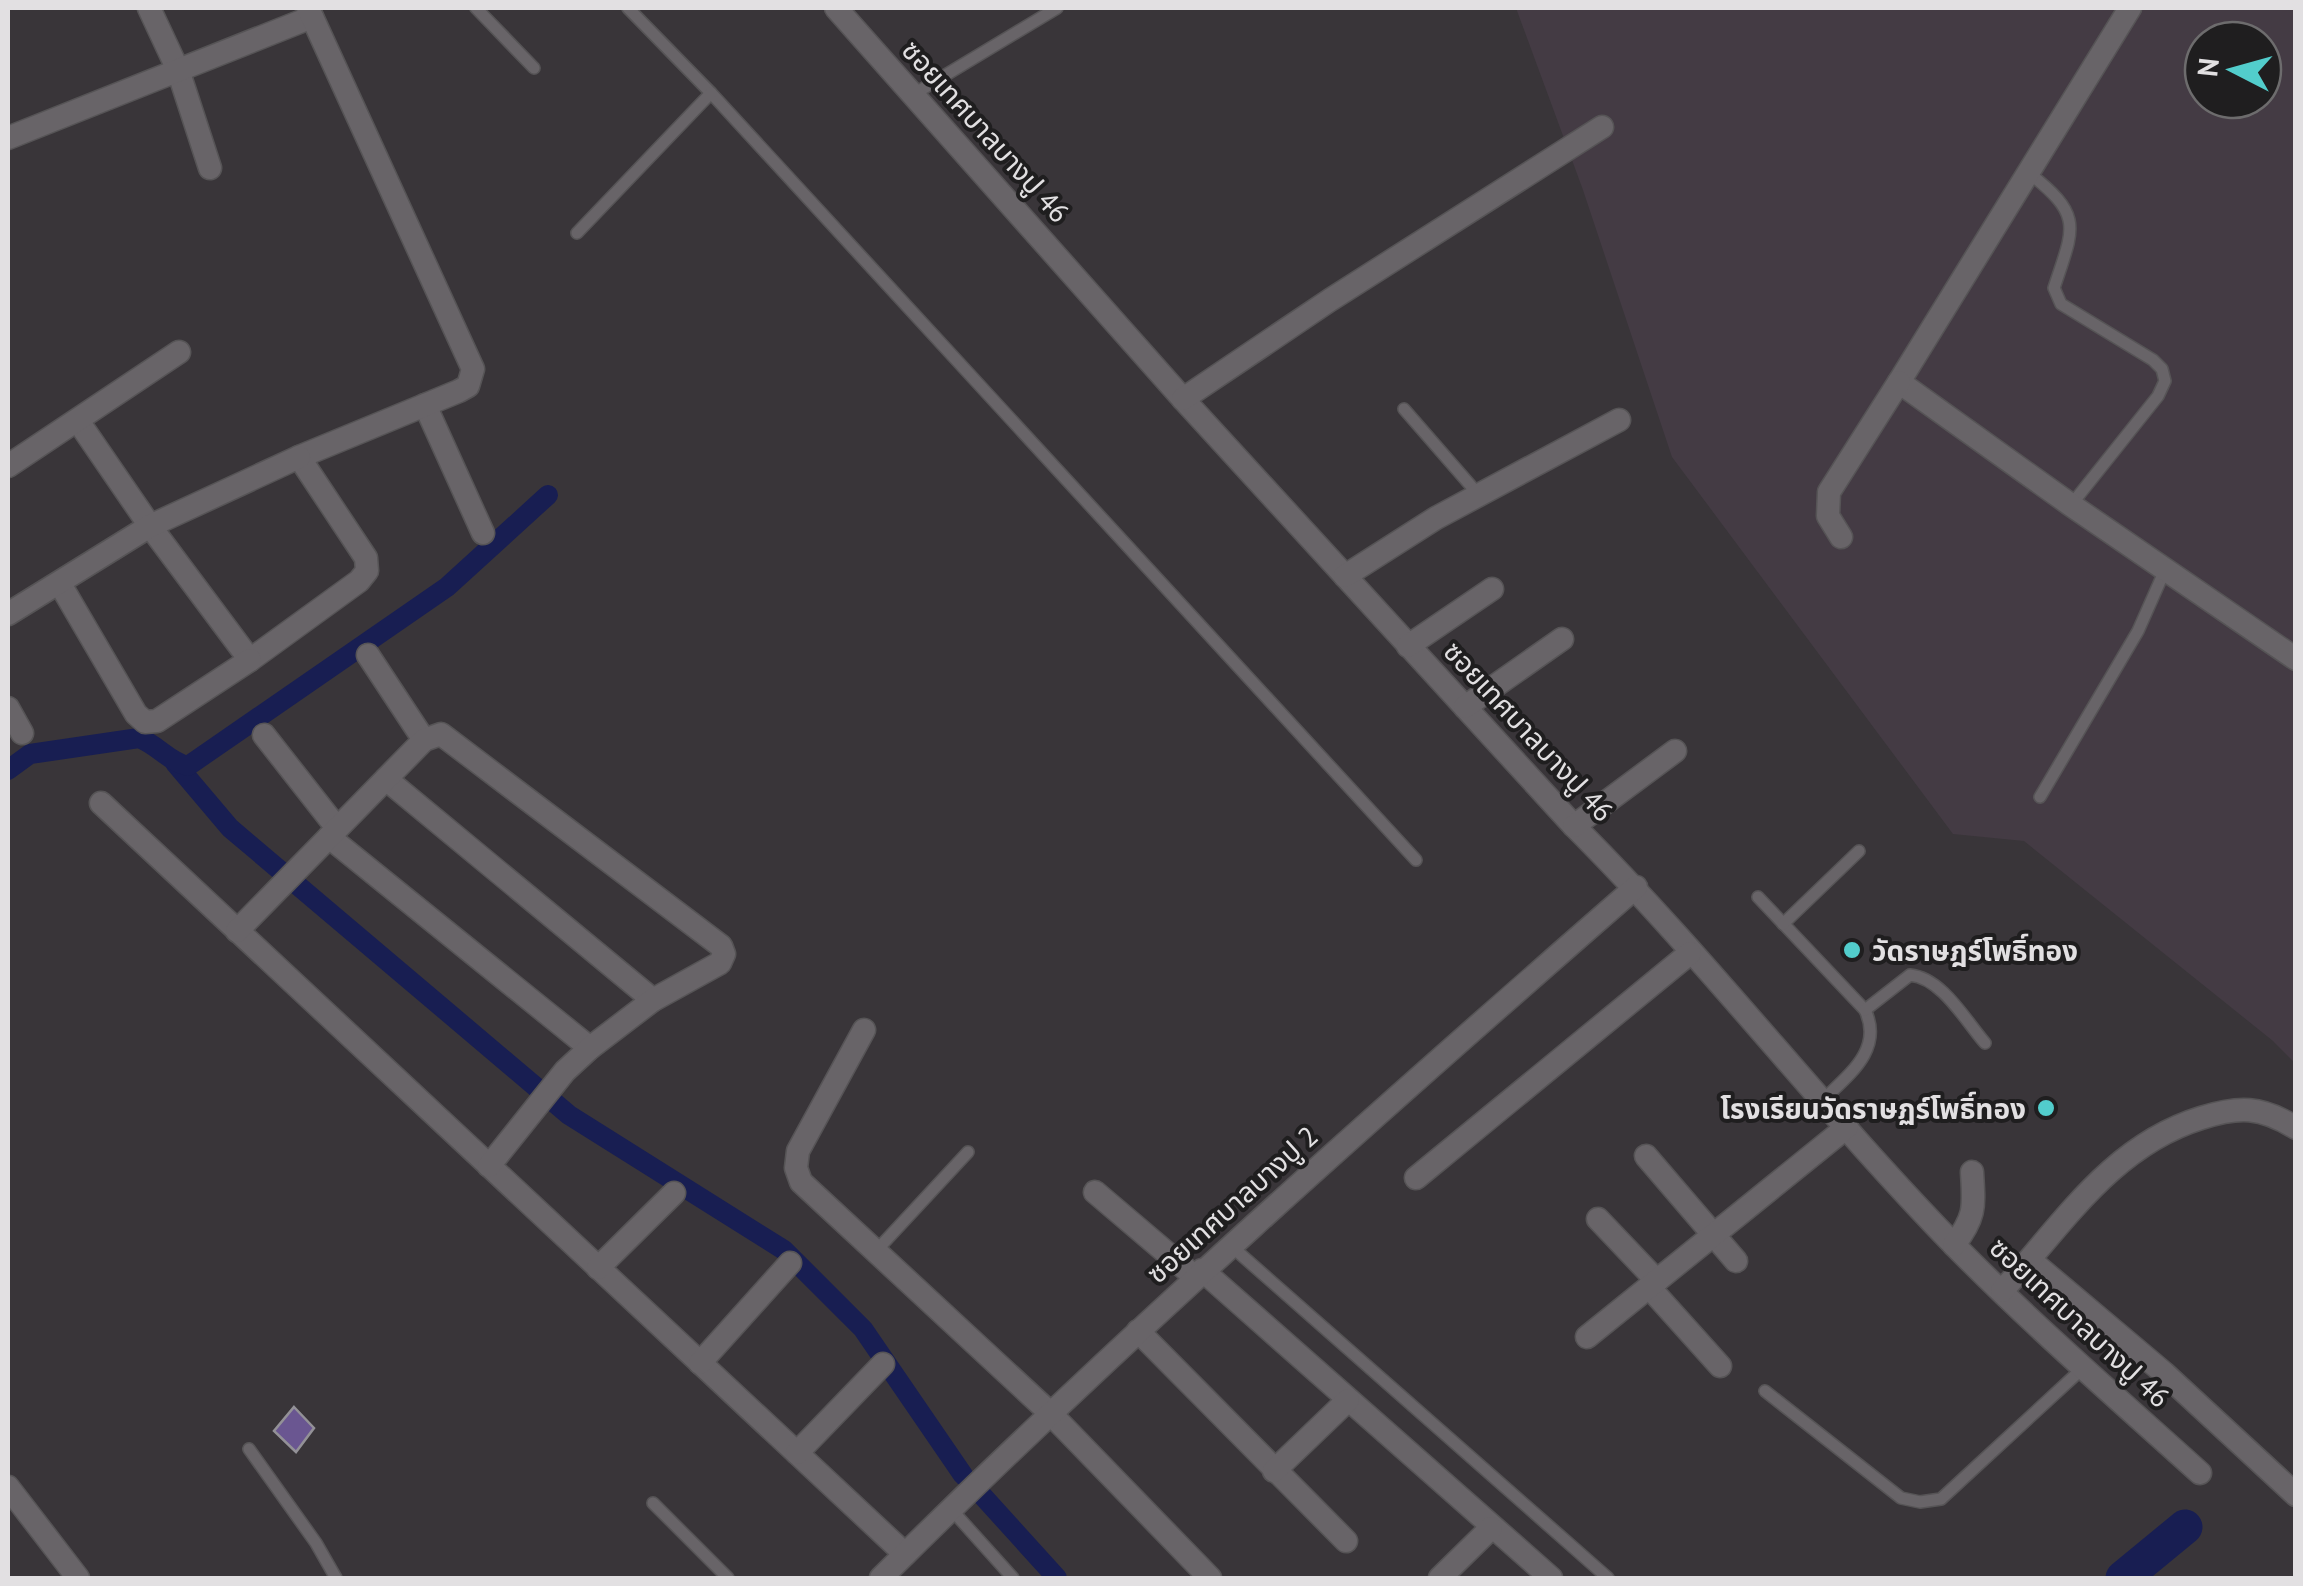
<svg xmlns="http://www.w3.org/2000/svg" width="2303" height="1586" viewBox="0 0 2303 1586" font-family="'PT Sans','Noto Sans Thai',sans-serif">
  <style>
    .built { fill: #443b44; fill-rule: evenodd }
    .lines { fill: none; stroke-linecap: round; stroke-linejoin: round }
    .canal { stroke: #181e52; stroke-width: 20 }
    .river { stroke: #181e52; stroke-width: 35 }
    .building { fill: #6a5691; stroke: #939197; stroke-width: 2.5 }
    .service-casing { stroke: #565456; stroke-width: 14 }
    .minor-casing { stroke: #565456; stroke-width: 25 }
    .service { stroke: #686468; stroke-width: 11 }
    .minor { stroke: #686468; stroke-width: 22 }
    .poi-dot { fill: #52cdcc; stroke: #1f1e1f; stroke-width: 4 }
    .labels { text-anchor: middle; dominant-baseline: central; stroke-width: 8; stroke-linejoin: round; paint-order: stroke }
    .street-label { font-size: 28px; fill: #e2e0e2; stroke: #1f1e1f }
    .poi-label { font-size: 28px; font-weight: bold; fill: #e2e0e2; stroke: #1f1e1f; text-anchor: start }
  </style>
  <rect width="100%" height="100%" fill="#393539"/>
  <path class="built" d="M1516,8H2295V1063L2273,1041L2024,841L1953,834L1672,457L1583,190ZM2203,40H2263V100H2203Z"/>
  <g class="lines">
    <g class="canal">
      <polyline points="175,763 230,828 569,1115 784,1250 863,1329 963,1475"/>
      <path d="M8,770L30,754L139,738C158,745 169,762 188,766L447,587L548,495"/>
      <polyline points="980,1493 1057,1578"/>
    </g>
    <polyline class="river" points="2123,1578 2185,1527"/>
  </g>
  <polygon class="building" points="294,1407 314,1428 296,1452 274,1431"/>
  <g class="lines">
    <defs>
      <g id="service">
        <polyline points="476,8 534,68"/>
        <polyline points="628,8 711,93 1416,860"/>
        <polyline points="914,94 1057,8"/>
        <path d="M2029,173C2084,216 2074,227 2054,288L2061,304L2153,360L2162,369L2165,381L2158,396L2071,505"/>
        <polyline points="577,233 711,93"/>
        <polyline points="1404,409 1478,494"/>
        <polyline points="2040,797 2138,631 2165,570"/>
        <path d="M1758,897L1865,1010C1884,1050 1848,1075 1822,1101"/>
        <polyline points="1783,924 1859,851"/>
        <path d="M1865,1010L1910,975C1942,978 1965,1020 1985,1043"/>
        <polyline points="1230,1245 1608,1578"/>
        <polyline points="876,1251 968,1152"/>
        <polyline points="1765,1391 1901,1498 1920,1502 1941,1499 2083,1368"/>
        <polyline points="249,1449 316,1543 336,1578"/>
        <polyline points="653,1503 728,1578"/>
        <polyline points="951,1509 1013,1578"/>
      </g>
      <g id="minor">
        <polyline points="149,8 178,70 210,168"/>
        <path d="M836,8L1183,399L1574,826C1708,960 1823,1111 1956,1247C2034,1326 2118,1399 2200,1473"/>
        <polyline points="2130,8 1899,382 2071,505 2296,659"/>
        <polyline points="8,138 312,17"/>
        <polyline points="1183,399 1330,300 1602,127"/>
        <polyline points="425,405 483,533"/>
        <polyline points="78,421 150,526 250,660 359,581 367,571 366,558 299,457 459,391 468,386 473,369 308,8"/>
        <polyline points="8,466 179,352"/>
        <polyline points="1841,537 1828,516 1829,492 1899,382"/>
        <polyline points="1345,576 1436,518 1619,420"/>
        <polyline points="60,584 136,714 145,722 157,721 250,660"/>
        <polyline points="8,614 150,526 299,457"/>
        <polyline points="1408,646 1492,589"/>
        <polyline points="368,655 424,740"/>
        <polyline points="1465,707 1562,639"/>
        <polyline points="8,708 22,733"/>
        <polyline points="264,735 337,828"/>
        <polyline points="386,779 653,1000"/>
        <polyline points="101,803 905,1554"/>
        <polyline points="1574,826 1675,751"/>
        <polyline points="329,837 590,1048"/>
        <polyline points="237,931 424,740 441,734 721,946 724,954 720,963 653,1000 590,1048 565,1071 489,1166"/>
        <polyline points="864,1030 798,1151 796,1168 801,1182 1049,1412 1210,1578"/>
        <polyline points="1646,1156 1736,1261"/>
        <polyline points="1416,1178 1690,953"/>
        <polyline points="1095,1192 1195,1277"/>
        <polyline points="1598,1219 1657,1281"/>
        <path d="M1954,1245C1976,1216 1974,1207 1972,1172"/>
        <polyline points="2030,1260 2164,1373 2296,1495"/>
        <polyline points="598,1268 674,1193"/>
        <polyline points="1202,1270 1551,1578"/>
        <polyline points="1649,1287 1720,1366"/>
        <path d="M2002,1291C2063,1224 2111,1146 2201,1118C2239,1106 2261,1106 2296,1128"/>
        <polyline points="1138,1331 1346,1541"/>
        <polyline points="1587,1337 1847,1127"/>
        <polyline points="700,1363 790,1263"/>
        <polyline points="797,1453 883,1364"/>
        <polyline points="1274,1471 1348,1400"/>
        <polyline points="8,1487 78,1578"/>
        <path d="M881,1578C1123,1338 1378,1112 1636,887"/>
        <polyline points="1440,1578 1491,1528"/>
      </g>
    </defs>
    <use href="#service" class="service-casing"/>
    <use href="#minor" class="minor-casing"/>
    <use href="#service" class="service"/>
    <use href="#minor" class="minor"/>
  </g>
  <g class="poi-dot">
    <circle cx="1852" cy="950" r="10"/>
    <circle cx="2046" cy="1108" r="10"/>
  </g>
  <g class="labels">
    <g class="street-label">
      <text transform="translate(986 131) rotate(48)">ซอยเทศบาลบางปู 46</text>
      <text transform="translate(1529 731) rotate(47)">ซอยเทศบาลบางปู 46</text>
      <text transform="translate(1232 1204) rotate(-42)">ซอยเทศบาลบางปู 2</text>
      <text transform="translate(2080 1322) rotate(43)">ซอยเทศบาลบางปู 46</text>
    </g>
    <g class="poi-label">
      <text x="1872" y="950">วัดราษฎร์โพธิ์ทอง</text>
      <text x="2026" y="1108" text-anchor="end">โรงเรียนวัดราษฏร์โพธิ์ทอง</text>
    </g>
  </g>
  <rect width="2303" height="1586" fill="none" stroke="#e2e0e2" stroke-width="20"/>
  <g transform="translate(2233 70) rotate(276)"><circle r="48" fill="#1f1e1f" stroke="#6d6c6d" stroke-width="2.5"/>
  <path d="M0-8L18 38L0 25L-18 38Z" fill="#52cdcc"/>
  <text y="-15" font-size="28" font-weight="bold" text-anchor="middle" fill="#e2e0e2">N</text>
  </g>
</svg>
